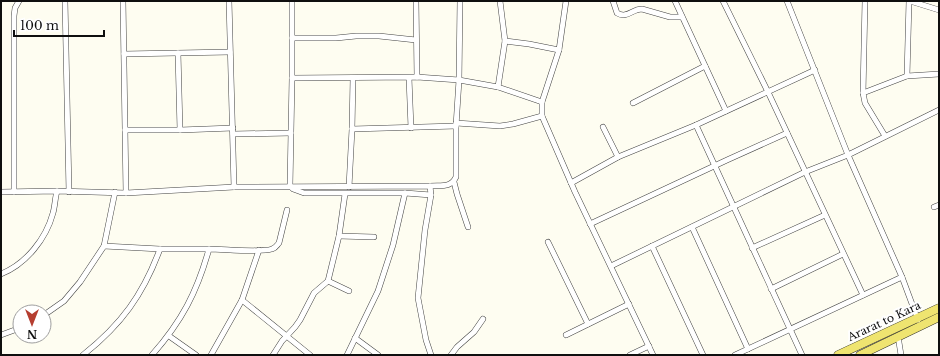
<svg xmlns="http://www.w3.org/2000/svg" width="940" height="356" viewBox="0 0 940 356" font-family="'Libre Baskerville',serif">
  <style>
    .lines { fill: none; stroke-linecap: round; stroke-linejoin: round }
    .street-casing { stroke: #424242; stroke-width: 6 }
    .primary-casing { stroke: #202020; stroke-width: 9 }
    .street { stroke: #fff; stroke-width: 5 }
    .primary { stroke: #efe470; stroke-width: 8 }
    .labels { text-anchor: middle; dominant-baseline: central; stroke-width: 4; stroke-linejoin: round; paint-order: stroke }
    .street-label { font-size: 11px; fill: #0f0f0f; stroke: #fff }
  </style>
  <rect width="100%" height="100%" fill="#fefdf1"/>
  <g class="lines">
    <defs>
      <g id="street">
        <polyline points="65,1 69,192"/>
        <polyline points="123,1 126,193"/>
        <polyline points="229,1 234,187"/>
        <polyline points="292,1 292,78 290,186 293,189 304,193 405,193 431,195"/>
        <polyline points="416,1 417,77"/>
        <polyline points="566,1 559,50 542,102 542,116 575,192 653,355"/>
        <path d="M613,1L617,13C627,19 632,9 642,9L670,17H682"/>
        <polyline points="675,1 726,111"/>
        <polyline points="723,1 768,92 863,295"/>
        <polyline points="787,1 848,155 902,277 918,320"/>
        <polyline points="910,1 939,10"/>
        <polyline points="292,38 336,38 356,36 379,36 416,40"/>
        <polyline points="505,41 529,44 559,50"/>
        <polyline points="124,54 230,52"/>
        <polyline points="907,76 909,1"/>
        <polyline points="292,78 417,77 459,80 498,87 542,102"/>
        <polyline points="409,78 411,128"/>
        <polyline points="498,87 505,41 500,1"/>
        <polyline points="863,93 865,1"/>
        <polyline points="633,103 705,66"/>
        <polyline points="456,123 500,126 513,124 542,116"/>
        <polyline points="696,125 802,355"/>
        <polyline points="603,127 618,157"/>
        <polyline points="352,129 456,126"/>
        <polyline points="125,130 180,130 178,53"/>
        <polyline points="180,130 233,128"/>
        <polyline points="233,134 291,133"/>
        <polyline points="885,136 865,103 863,93 907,76 939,74"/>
        <polyline points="454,182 457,194 468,227"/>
        <polyline points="571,183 618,157 696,125 815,70"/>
        <path d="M430,186C441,185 451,188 456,177V126L459,80L460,1"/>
        <polyline points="349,187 352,129 353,78"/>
        <polyline points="1,192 57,191 126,193 234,187 430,186 431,195 425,230 418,298 426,340 431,355"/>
        <polyline points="14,192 14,16 15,8 19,1"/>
        <polyline points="345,194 339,236 328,281 349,291"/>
        <polyline points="934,207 939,205"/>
        <polyline points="590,224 727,160 787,133"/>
        <polyline points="692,227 748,349"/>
        <polyline points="339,236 374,237"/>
        <polyline points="548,242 588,324"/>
        <polyline points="104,246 160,249"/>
        <polyline points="652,246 703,355"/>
        <polyline points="752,248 825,215"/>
        <polyline points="611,266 805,172 848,155 939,110"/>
        <path d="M1,274C26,264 46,239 53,213C55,206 55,198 57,191"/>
        <polyline points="771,289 843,254"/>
        <polyline points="242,300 310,355"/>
        <polyline points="44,315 64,301 80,282 104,246 115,192"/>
        <polyline points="1,335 20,328"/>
        <polyline points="566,335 629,304"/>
        <polyline points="169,336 196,355"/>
        <polyline points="898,336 901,355"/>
        <polyline points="355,338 378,355"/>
        <path d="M83,355C121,325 143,295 160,249H209"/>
        <path d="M152,355C182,321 197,292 209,249C224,249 260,253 272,249C276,248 277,245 279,243L287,210"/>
        <polyline points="211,355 242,300 259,250"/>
        <polyline points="273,355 282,341 295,327 300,320 314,293 328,281"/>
        <polyline points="347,355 378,291 393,245 405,193"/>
        <polyline points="451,355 457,347 474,332 483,319"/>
        <polyline points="630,355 649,346"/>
        <polyline points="735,355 902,277"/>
      </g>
      <g id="primary">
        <polyline points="838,355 939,308"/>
        <polyline points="860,355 939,317"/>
      </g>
    </defs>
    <use href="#street" class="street-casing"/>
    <use href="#primary" class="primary-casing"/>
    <use href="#street" class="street"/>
    <use href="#primary" class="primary"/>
  </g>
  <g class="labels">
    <g class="street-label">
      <text transform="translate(884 321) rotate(-25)">Ararat to Kara</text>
    </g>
  </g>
  <rect width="940" height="356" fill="none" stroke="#0f0f0f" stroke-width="4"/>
  <g transform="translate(32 324) rotate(180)"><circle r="19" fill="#ffffff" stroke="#9f9f9f"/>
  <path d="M0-3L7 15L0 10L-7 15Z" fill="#b53e30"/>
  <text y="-6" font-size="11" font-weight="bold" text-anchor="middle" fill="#0f0f0f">N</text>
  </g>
  <path d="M14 30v6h90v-6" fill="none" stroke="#0f0f0f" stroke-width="2"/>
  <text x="20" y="30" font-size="12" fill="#0f0f0f" stroke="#ffffff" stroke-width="3" paint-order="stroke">100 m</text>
</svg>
